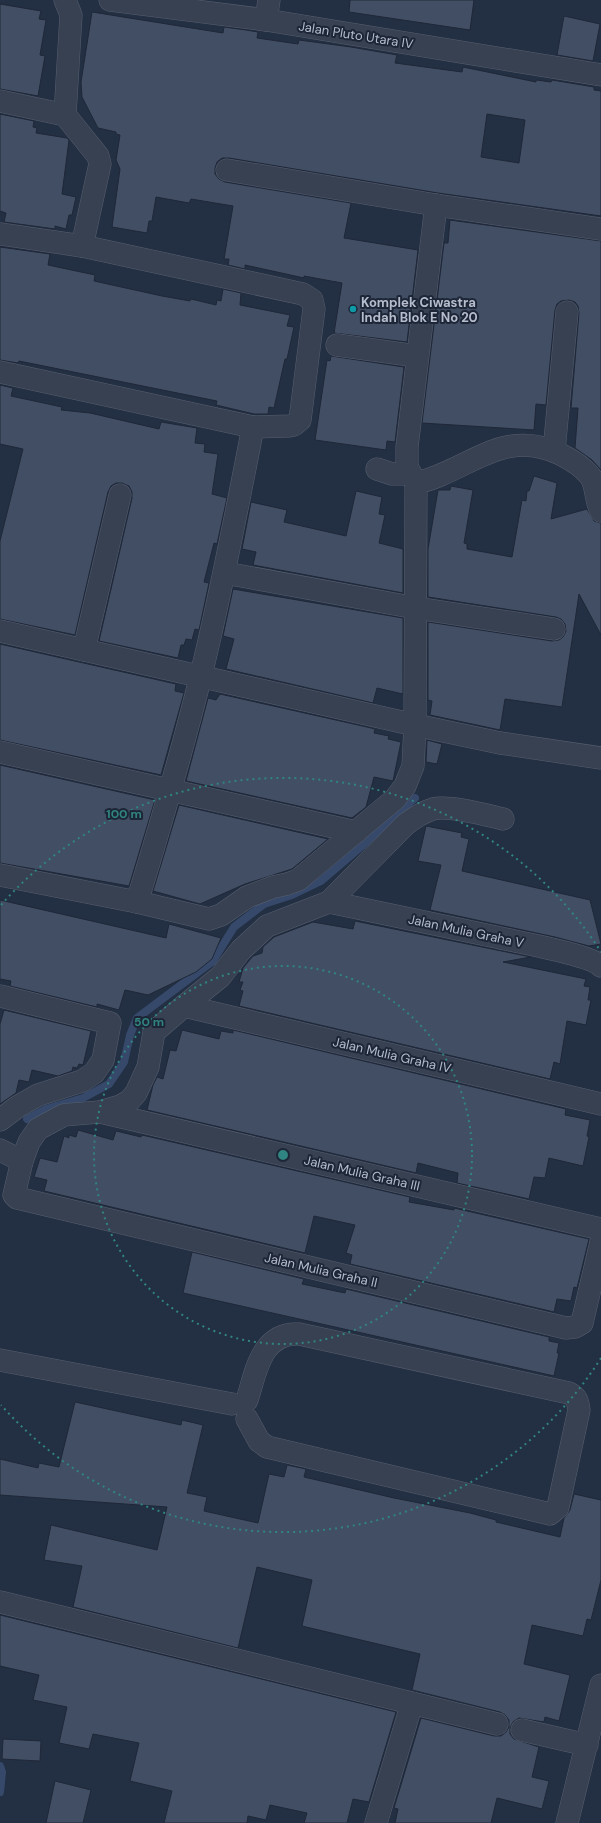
<svg xmlns="http://www.w3.org/2000/svg" width="601" height="1823" viewBox="0 0 601 1823" font-family="'DM Sans',sans-serif">
  <style>
    .lines { fill: none; stroke-linecap: round; stroke-linejoin: round }
    .stream { stroke: #36496a; stroke-width: 8 }
    .building { fill: #424e64; stroke: #1f2839; fill-rule: evenodd }
    .street-casing { stroke: #565f6f; stroke-width: 23 }
    .street { stroke: #384152; stroke-width: 22 }
    .ring { fill: none; stroke: #308481; stroke-width: 2; stroke-dasharray: 2 4 }
    .culture-dot { fill: #0f9aa8; stroke: #1d2637; stroke-width: 1.5 }
    .labels { text-anchor: middle; dominant-baseline: central; stroke-width: 4; stroke-linejoin: round; paint-order: stroke }
    .street-label { font-size: 13px; fill: #b5bccc; stroke: #1d2637 }
    .poi-label { font-size: 13px; font-weight: bold; fill: #b5bccc; stroke: #1d2637; text-anchor: start }
    .centre { fill: #308481; stroke: #1d2637; stroke-width: 2 }
    .ring-label { font-size: 12px; text-anchor: middle; font-weight: bold; fill: #308481; stroke: #1d2637; stroke-width: 4; stroke-linejoin: round; paint-order: stroke }
  </style>
  <rect width="100%" height="100%" fill="#232f42"/>
  <g class="lines">
    <g class="stream">
      <polyline points="27,1119 46,1109 83,1098 109,1084 124,1062 130,1035 137,1018 213,961 234,927 264,904 292,895 321,881 362,846 415,798"/>
      <polyline points="0,1766 2,1772 0,1792"/>
    </g>
  </g>
  <g class="building">
    <polygon points="350,0 474,0 470,30 349,12"/>
    <polygon points="0,4 41,11 39,19 46,20 40,55 45,56 38,96 0,89"/>
    <path d="M92,12L223,33L224,27L246,30L258,32L257,38L298,44L299,40L351,47L397,55L395,63L462,72L463,67L536,82V80L551,82L552,80L594,87V90L601,91V216L438,193L229,158H222L217,162L215,168V174L219,179L225,182L351,203L344,238L418,250L407,342L334,333L342,283L304,276V278L245,265V269L228,265L229,259H224L233,206L191,199L189,203L156,197L152,221H149L147,233L112,227L120,169L116,160L120,135L116,134V132L98,128L82,97L81,82ZM487,114L525,120L519,163L481,157Z"/>
    <polygon points="564,16 600,24 593,61 557,55"/>
    <polygon points="0,114 34,121 33,127 37,128 36,133 67,138 69,140 62,194 76,197 72,215 69,215 66,229 55,226 55,229 4,222 6,213 0,211"/>
    <polygon points="450,220 601,241 601,470 592,460 575,448 578,408 571,408 579,313 578,306 575,302 569,300 561,301 557,304 555,310 546,405 536,404 534,430 422,423 444,243 448,243"/>
    <polygon points="0,247 50,254 48,265 95,275 94,281 162,296 190,301 191,299 216,305 217,300 221,301 223,289 241,293 240,305 290,315 287,326 294,327 287,359 285,359 274,408 269,407 268,414 254,414 216,405 217,401 19,361 18,363 0,360"/>
    <polygon points="331,356 404,367 395,442 387,441 386,450 315,440 327,360 330,361"/>
    <polygon points="0,385 13,388 11,396 62,407 61,410 90,413 159,429 161,422 197,428 195,443 205,444 204,452 218,454 212,494 227,498 217,544 214,543 204,582 209,583 199,630 195,629 192,640 186,639 184,645 181,645 178,658 99,641 132,498 132,492 129,486 122,483 116,483 111,486 108,492 75,635 0,619 0,541 23,449 0,444"/>
    <polygon points="534,476 557,483 551,519 587,509 594,521 601,523 601,635 579,594 562,707 505,699 500,730 430,715 432,701 428,700 428,622 552,641 559,640 563,637 566,631 565,624 561,619 556,617 428,597 428,549 438,490 450,490 451,486 473,490 464,543 467,544 467,549 512,557 522,500 526,501 527,491 529,491"/>
    <polygon points="356,491 382,497 379,514 385,515 379,543 403,549 403,593 253,565 256,552 242,549 251,502 287,510 284,522 346,536"/>
    <polygon points="233,589 403,618 403,694 377,688 373,703 226,669 234,639 223,636"/>
    <polygon points="0,644 176,684 175,691 184,693 161,775 0,740"/>
    <polygon points="220,694 367,727 375,729 374,733 389,736 388,739 401,742 393,781 374,777 366,807 352,818 186,781 208,698 216,700"/>
    <polygon points="427,740 442,744 437,764 426,762"/>
    <polygon points="0,765 155,800 129,886 0,863"/>
    <polygon points="179,805 328,839 292,869 245,884 200,904 153,891"/>
    <polygon points="426,826 462,833 461,837 469,839 462,871 590,900 601,944 589,946 555,937 430,910 441,865 418,861"/>
    <polygon points="0,900 166,938 169,924 221,938 212,959 196,972 148,995 125,990 119,1010 97,1004 97,1007 10,986 11,981 0,979"/>
    <polygon points="355,921 531,957 503,962 586,979 584,986 590,987 588,1000 591,1000 586,1025 567,1021 560,1064 554,1062 550,1079 239,1006 243,991 240,990 243,982 239,982 243,968 253,956 262,953 263,947 274,937 313,922 353,929"/>
    <polygon points="4,1010 91,1031 83,1065 79,1064 77,1068 73,1067 72,1071 58,1076 32,1070 29,1082 19,1080 16,1093 0,1104 0,1024"/>
    <polygon points="182,1030 219,1039 221,1031 233,1033 233,1030 566,1109 565,1115 590,1120 587,1136 589,1137 583,1166 549,1158 545,1178 534,1177 529,1199 457,1183 458,1173 418,1163 416,1173 147,1110 153,1085 157,1077 163,1079 170,1050 176,1051"/>
    <polygon points="78,1130 113,1140 116,1131 141,1137 142,1135 410,1197 409,1202 454,1210 454,1208 589,1239 577,1288 574,1287 571,1301 557,1299 554,1312 350,1264 352,1255 346,1253 355,1225 314,1216 305,1253 44,1191 47,1180 34,1177 40,1158 57,1162 64,1136 69,1138 69,1135 76,1137"/>
    <polygon points="192,1252 304,1279 302,1284 345,1293 346,1289 549,1337 549,1341 559,1343 557,1353 559,1353 554,1376 183,1293"/>
    <polygon points="75,1402 181,1425 182,1420 203,1425 187,1493 207,1497 204,1511 258,1523 269,1474 284,1477 287,1465 306,1469 304,1477 394,1498 470,1513 496,1520 496,1522 560,1537 564,1518 570,1510 574,1494 601,1500 601,1580 591,1620 587,1619 583,1636 532,1625 524,1664 570,1675 559,1721 545,1717 544,1722 519,1718 513,1722 510,1728 510,1734 514,1739 539,1747 532,1777 549,1781 542,1809 497,1798 491,1823 395,1823 398,1809 394,1808 421,1718 494,1736 501,1736 506,1732 509,1727 509,1720 505,1715 500,1712 412,1690 420,1654 302,1626 312,1580 257,1567 238,1648 73,1607 82,1566 44,1560 51,1525 157,1550 167,1507 0,1495 0,1459 38,1468 39,1463 59,1467"/>
    <polygon points="0,1615 396,1712 369,1802 353,1799 347,1823 304,1823 307,1813 270,1805 266,1820 248,1816 247,1823 164,1823 172,1791 130,1781 139,1743 93,1734 89,1749 59,1743 67,1707 33,1700 39,1675 0,1666"/>
    <polygon points="3,1739 41,1741 40,1761 2,1759"/>
    <polygon points="55,1781 91,1790 83,1823 46,1823"/>
  </g>
  <g class="lines">
    <defs>
      <g id="street">
        <polyline points="110,0 266,20 601,75"/>
        <polyline points="266,20 269,0"/>
        <polyline points="0,101 65,115 98,156 100,164 82,246 0,234"/>
        <polyline points="65,115 71,15 65,0"/>
        <polyline points="227,170 436,205 601,229"/>
        <polyline points="82,246 303,294 312,300 314,309 300,420 294,425 289,426 253,427"/>
        <polyline points="337,345 417,356"/>
        <path d="M0,372L253,427C237,510 221,593 201,675C182,752 160,827 137,902L0,875"/>
        <polyline points="554,451 567,312"/>
        <polyline points="377,469 392,474 410,474"/>
        <polyline points="416,483 407,467 407,447 436,205"/>
        <polyline points="225,573 416,608 554,629"/>
        <polyline points="0,631 415,725 500,743 601,758"/>
        <polyline points="84,650 120,495"/>
        <polyline points="0,752 356,832"/>
        <path d="M503,819C486,815 449,805 433,809C423,812 414,818 406,824L329,902L267,926L241,950L220,977L184,1006L154,1032L148,1067L136,1093L129,1101L120,1106L99,1112L64,1115L38,1129L29,1142L22,1161L14,1195L17,1198L566,1328L575,1327L582,1323L601,1242"/>
        <path d="M137,902L209,919L221,915L247,897L273,887L287,884L298,880L395,799L405,786L413,766L415,725L416,483C467,472 503,426 560,454C570,459 583,467 590,476C597,485 595,501 601,511"/>
        <path d="M329,902C384,914 440,925 496,937C517,942 589,954 601,966"/>
        <polyline points="0,996 110,1023 103,1060 94,1073 82,1081 38,1095 17,1107 0,1120"/>
        <polyline points="184,1006 601,1104"/>
        <polyline points="100,1112 601,1229"/>
        <polyline points="0,1150 22,1161"/>
        <polyline points="0,1360 232,1404"/>
        <path d="M247,1400C256,1372 261,1332 299,1334L569,1393C577,1397 578,1402 579,1410L558,1507L550,1514L267,1447L259,1441L247,1419"/>
        <polyline points="0,1602 497,1724"/>
        <polyline points="522,1730 587,1745"/>
        <polyline points="376,1823 412,1703"/>
        <polyline points="567,1823 601,1685"/>
      </g>
    </defs>
    <use href="#street" class="street-casing"/>
    <use href="#street" class="street"/>
  </g>
  <g class="ring">
    <circle cx="283" cy="1155" r="189"/>
    <path d="M601 1358A377 377 0 0 1 1 1405M1 905A377 377 0 0 1 601 952"/>
  </g>
  <circle class="culture-dot" cx="353" cy="309" r="4"/>
  <g class="labels">
    <g class="street-label">
      <text transform="translate(356 35) rotate(9)">Jalan Pluto Utara IV</text>
      <text transform="translate(466 931) rotate(12)">Jalan Mulia Graha V</text>
      <text transform="translate(392 1055) rotate(13)">Jalan Mulia Graha IV</text>
      <text transform="translate(362 1173) rotate(13)">Jalan Mulia Graha III</text>
      <text transform="translate(321 1270) rotate(13)">Jalan Mulia Graha II</text>
    </g>
    <g class="poi-label">
      <text x="361" y="302">Komplek Ciwastra<tspan x="361" dy="15">Indah Blok E No 20</tspan></text>
    </g>
  </g>
  <circle cx="283" cy="1155" r="6" class="centre"/>
  <g class="ring-label">
    <text x="124" y="818">100 m</text>
    <text x="149" y="1026">50 m</text>
  </g>
</svg>
